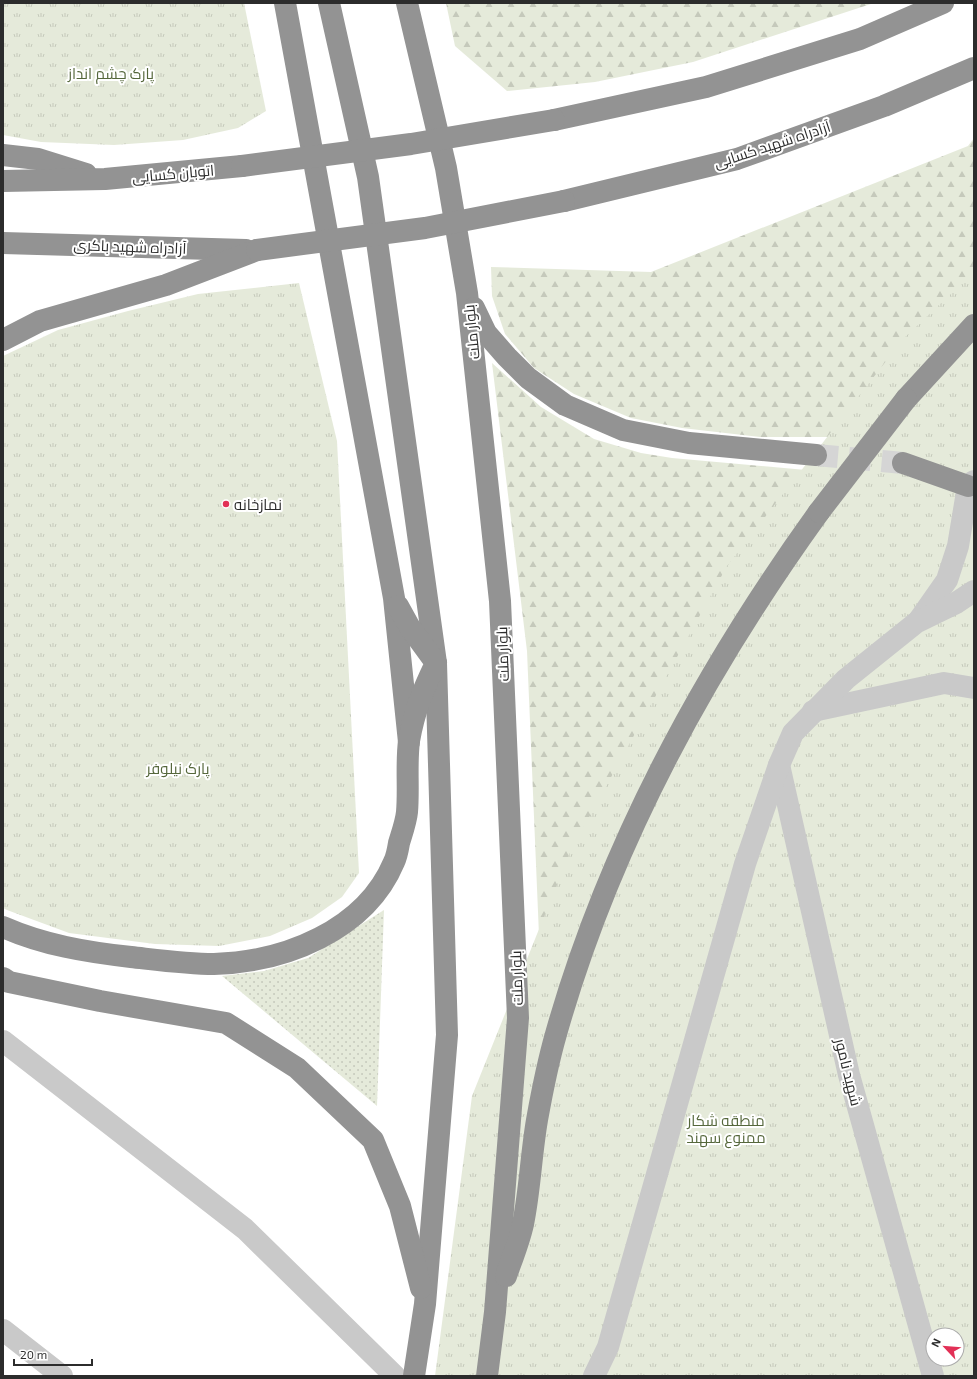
<svg xmlns="http://www.w3.org/2000/svg" width="977" height="1379" viewBox="0 0 977 1379" font-family="'Exo 2',Cairo,sans-serif">
  <style>
    .grass { fill: url(#grass-dots) }
    .forest { fill: url(#forest-firs) }
    .park { fill: url(#park-tufts); fill-rule: evenodd }
    .lines { fill: none; stroke-linecap: round; stroke-linejoin: round }
    .highway-tunnel { stroke: #d5d5d5; stroke-width: 22; stroke-dasharray: 22 11; stroke-linecap: butt }
    .minor { stroke: #c9c9c9; stroke-width: 22 }
    .highway { stroke: #939393; stroke-width: 22 }
    .highway-bridge { stroke: #939393; stroke-width: 22 }
    .poi-dot { fill: #e23056; stroke: #fff; stroke-width: 1.5 }
    .labels { text-anchor: middle; dominant-baseline: central; stroke-width: 4; stroke-linejoin: round; paint-order: stroke }
    .park-label { font-size: 15px; fill: #55673b; stroke: #fff }
    .street-label { font-size: 15px; fill: #2c2c2c; stroke: #fff }
    .poi-label { font-size: 15px; fill: #2c2c2c; stroke: #fff; text-anchor: start }
  </style>
  <defs>
    <pattern id="grass-dots" width="8" height="8" patternUnits="userSpaceOnUse"><rect width="8" height="8" fill="#e5eada"/><path d="M2 2h.1M6 6h.1" fill="none" stroke="#c5c9bb" stroke-width="1.8" stroke-linecap="round"/></pattern>
    <pattern id="forest-firs" width="22" height="20" patternUnits="userSpaceOnUse"><rect width="22" height="20" fill="#e5eada"/><path d="M5 1l3.5 6h-7zM16 11l3.5 6h-7z" fill="#c5c9bb"/></pattern>
    <pattern id="park-tufts" width="24" height="20" patternUnits="userSpaceOnUse"><rect width="24" height="20" fill="#e5eada"/><path d="M3 7l-1-3M5 7V3M7 7l1-3M15 17l-1-3M17 17v-4M19 17l1-3" fill="none" stroke="#c5c9bb"/></pattern>
  </defs>
  <rect width="100%" height="100%" fill="#fff"/>
  <polygon class="grass" points="384,910 377,1106 222,976 264,971 308,958"/>
  <g class="forest">
    <polygon points="446,3 874,3 693,62 595,82 507,91 455,46"/>
    <polygon points="974,138 974,297 837,437 760,437 682,428 631,418 574,394 534,368 505,334 492,296 491,267 651,272 968,146"/>
    <polygon points="492,363 541,407 594,439 641,453 672,458 817,471 540,959 527,651"/>
  </g>
  <g class="park">
    <polygon points="3,3 244,3 266,111 238,128 183,140 114,145 41,142 3,135"/>
    <path d="M974,272V1376H435L472,1096L570,852L727,566L904,338ZM933,1335H957V1359H933Z"/>
    <polygon points="299,283 337,441 359,873 342,897 312,918 270,936 219,946 155,944 69,933 7,910 3,908 3,356 58,330 128,311 198,294"/>
  </g>
  <g class="lines">
    <polyline class="highway-tunnel" points="816,455 903,463"/>
    <g class="minor">
      <polyline points="919,620 947,580 958,546 968,486 974,481"/>
      <polyline points="813,711 944,683 974,688"/>
      <polyline points="779,765 849,1075 933,1376"/>
      <polyline points="3,1041 245,1229 395,1376"/>
      <polyline points="3,1330 62,1376"/>
      <polyline points="594,1376 608,1347 745,864 779,765 793,733 846,679 917,622 956,603 974,591"/>
    </g>
    <g class="highway">
      <polyline points="285,3 394,598 409,742"/>
      <polyline points="329,3 368,177 436,663 447,1035 425,1304 414,1376"/>
      <polyline points="407,3 446,168 467,293 500,601 518,1018 495,1312 487,1376"/>
      <polyline points="554,120 706,87 860,39 943,3"/>
      <polyline points="3,155 38,159 86,174"/>
      <polyline points="3,181 105,179 242,166"/>
      <polyline points="564,201 737,159 884,106 974,68"/>
      <polyline points="3,243 246,250"/>
      <polyline points="474,308 486,333 507,357 528,378 565,405 623,430 689,443 816,455"/>
      <polyline points="3,340 40,321 166,285 257,250"/>
      <polyline points="906,399 974,325"/>
      <polyline points="903,463 968,486"/>
      <path d="M3,927C44,945 86,952 131,957C158,960 187,964 214,964C284,962 365,931 394,862C397,856 398,849 399,843C402,833 406,822 407,812C409,789 406,764 409,741C414,711 423,690 436,663L409,626L398,606"/>
      <polyline points="3,978 9,982 100,1001 226,1023 297,1068 373,1140 400,1206 421,1288"/>
      <path d="M506,1276C512,1259 519,1242 523,1224C530,1190 531,1155 537,1120C542,1092 548,1062 556,1034C609,846 705,670 819,512"/>
    </g>
    <g class="highway-bridge">
      <polyline points="242,166 411,144 554,120"/>
      <polyline points="257,250 425,228 564,201"/>
      <polyline points="819,512 906,399"/>
    </g>
  </g>
  <circle class="poi-dot" cx="226" cy="504" r="4"/>
  <g class="labels">
    <g class="park-label">
      <text x="111" y="73">پارک چشم انداز</text>
      <text x="178" y="768">پارک نیلوفر</text>
      <text x="726" y="1120">منطقه شکار<tspan x="726" dy="17">ممنوع سهند</tspan></text>
    </g>
    <g class="street-label">
      <text transform="translate(772 144) rotate(-18)">آزادراه شهید کسایی</text>
      <text transform="translate(173 173) rotate(-5)">اتوبان کسایی</text>
      <text transform="translate(130 246) rotate(2)">آزادراه شهید باکری</text>
      <text transform="translate(471 332) rotate(-96)">بلوار ملت</text>
      <text transform="translate(502 654) rotate(-92)">بلوار ملت</text>
      <text transform="translate(516 978) rotate(-92)">بلوار ملت</text>
      <text transform="translate(849 1072) rotate(76)">شهید نامور</text>
    </g>
    <g class="poi-label">
      <text x="234" y="504">نمازخانه</text>
    </g>
  </g>
  <rect width="977" height="1379" fill="none" stroke="#2c2c2c" stroke-width="8"/>
  <g transform="translate(945 1347) rotate(296)"><circle r="19" fill="#ffffff" stroke="#ababab"/>
  <path d="M0-3L7 15L0 10L-7 15Z" fill="#e23056"/>
  <text y="-6" font-size="11" font-weight="bold" text-anchor="middle" fill="#2c2c2c">N</text>
  </g>
  <path d="M14 1359v6h78v-6" fill="none" stroke="#2c2c2c" stroke-width="2"/>
  <text x="20" y="1359" font-size="12" fill="#2c2c2c" stroke="#ffffff" stroke-width="3" paint-order="stroke">20 m</text>
</svg>
